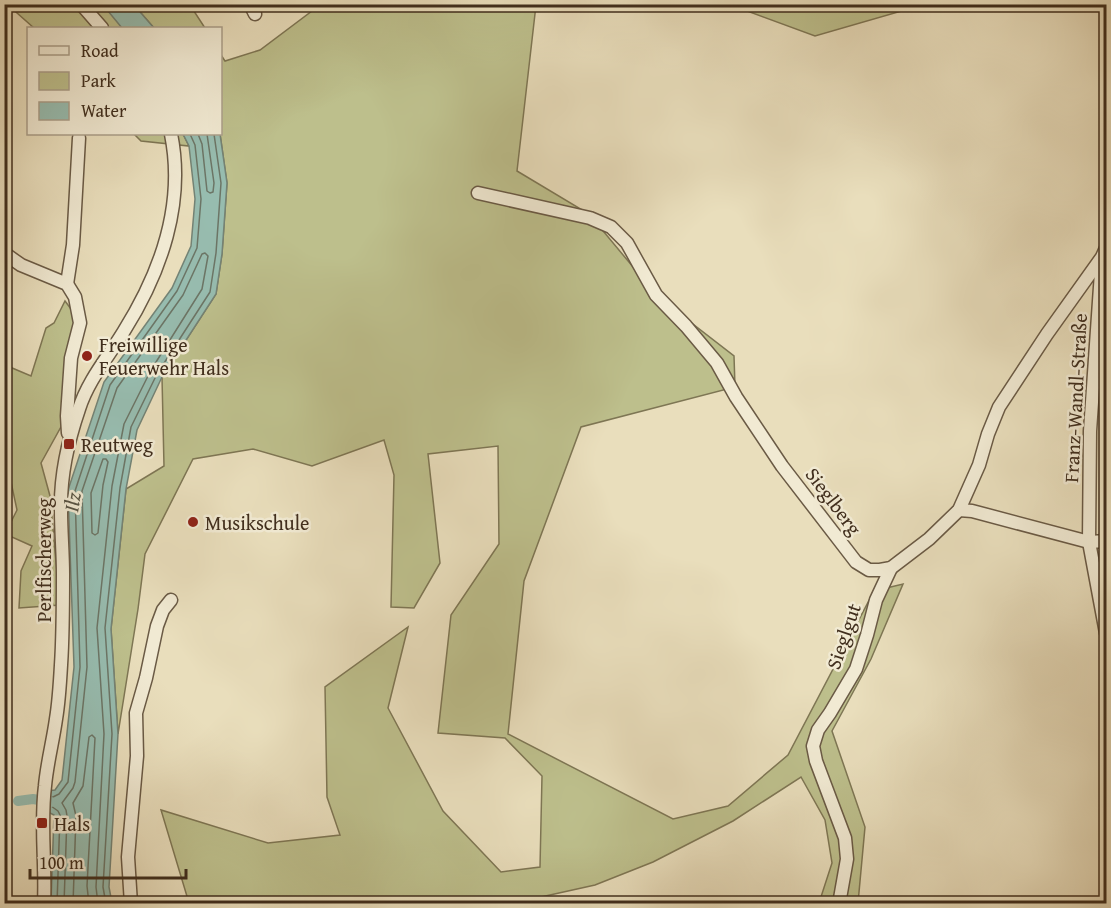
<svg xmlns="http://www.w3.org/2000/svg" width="1111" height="908" viewBox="0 0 1111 908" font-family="'Gentium Book Plus',serif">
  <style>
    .green { fill: #bdbf8c; stroke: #7e7654; stroke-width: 1.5 }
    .water { fill: #97bcaf; stroke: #748375; stroke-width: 1.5 }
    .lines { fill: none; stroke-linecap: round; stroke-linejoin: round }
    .shore { stroke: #6c7566; stroke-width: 1.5 }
    .canal { stroke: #97bcaf; stroke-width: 10 }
    .minor-casing { stroke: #6a5a45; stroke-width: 15 }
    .minor { stroke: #f1ead3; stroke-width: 12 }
    .poi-dot { fill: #8f2418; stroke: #f1ead3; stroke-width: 2 }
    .labels { text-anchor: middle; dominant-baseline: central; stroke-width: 5; stroke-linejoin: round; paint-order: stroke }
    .poi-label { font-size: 20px; fill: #402e1d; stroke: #f1ead3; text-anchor: start }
    .street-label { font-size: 20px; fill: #402e1d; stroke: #f1ead3 }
    .water-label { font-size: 21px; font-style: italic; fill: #565242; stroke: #f1ead3 }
  </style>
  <rect width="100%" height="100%" fill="#e9debc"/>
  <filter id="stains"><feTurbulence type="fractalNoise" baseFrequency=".00333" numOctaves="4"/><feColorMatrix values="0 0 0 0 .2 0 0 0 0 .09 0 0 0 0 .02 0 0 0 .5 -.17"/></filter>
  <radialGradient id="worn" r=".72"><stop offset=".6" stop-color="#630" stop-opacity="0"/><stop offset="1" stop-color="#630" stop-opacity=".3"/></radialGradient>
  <g class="green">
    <polygon points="900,4 912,8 815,36 731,5"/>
    <polygon points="8,5 104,5 123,28 34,28"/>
    <polygon points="134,5 190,5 205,28 154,28"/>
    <polygon points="320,5 536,5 517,171 589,214 658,297 734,356 735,387 581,427 524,581 508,734 673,819 728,806 788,755 874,591 903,584 871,659 832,731 865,827 858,903 819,903 832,863 825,820 801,777 733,821 653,862 595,885 514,903 189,903 161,810 268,843 340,835 327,797 325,687 408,627 388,708 443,811 501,872 540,867 542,776 505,738 438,733 451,615 499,544 498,446 428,454 440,563 414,608 391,607 394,475 384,440 312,466 253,449 193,459 145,554 138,609 118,734 111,629 126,489 164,466 162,377 216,294 222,254 227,183 220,134 221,55 225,61 260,50"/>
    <polygon points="134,134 183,134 189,146 141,141"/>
    <polygon points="65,301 77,317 66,368 62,425 41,463 50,496 60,605 19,608 21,571 32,546 5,534 17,510 8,468 5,467 5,365 31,376 46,328 54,323"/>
  </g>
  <g class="water">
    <polygon points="103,5 134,5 154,28 122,28"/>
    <polygon points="183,134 220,134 227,183 222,254 216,294 162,377 137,430 126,489 111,629 118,734 109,887 112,903 51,903 54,815 44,810 46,791 55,790 62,780 74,667 68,490 104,382 172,288 191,246 195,199 189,146"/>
  </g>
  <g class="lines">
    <g class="shore">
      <polyline points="198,134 202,144 207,191 210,193 213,192 214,183 207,134"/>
      <polygon points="103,459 106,459 108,462 103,485 98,533 95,535 92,533 91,493"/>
      <polyline points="51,798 59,794 68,782 80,667 75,491 110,385 177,291 197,248 201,199 195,145 190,134"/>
      <polyline points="51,806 58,811 60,815 57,904"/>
      <polyline points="64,904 67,816 66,810 62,803 73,788 75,782 87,667 82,491 117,388 183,295 202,254 205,253 208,256 202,289 151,370 124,424 112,486 97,628 104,734 96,887 98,904"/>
      <polyline points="73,904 76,816 73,803 83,786 89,737 92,735 95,738 87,886 89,904"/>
      <polyline points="106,904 103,887 112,734 105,628 120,488 131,427 157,374 210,292 216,253 221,183 214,134"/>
    </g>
    <polyline class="canal" points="18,801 33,799 51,802"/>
    <defs>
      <g id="minor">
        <polyline points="81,4 102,28"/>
        <polyline points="250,4 255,14"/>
        <polyline points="478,193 590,218 611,227 627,243 656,295 686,326 717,363 736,397 782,466 856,562 869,570 880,570 891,568 929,539 959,510 979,465 988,434 999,407 1047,334 1102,257 1106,248"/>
        <polyline points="4,253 21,265 67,284 75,297 80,323 71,358 67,416 68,433"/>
        <polyline points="1102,258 1090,431 1089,542 1106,633"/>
        <polyline points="67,284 73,245 79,138"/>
        <polyline points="959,510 972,511 1089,542 1106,541"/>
        <path d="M44,904C46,864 40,825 45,786C47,763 53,741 56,719C59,701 60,683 61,665C63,635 63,604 63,574C63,553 61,532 61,511C60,477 68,441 79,409C88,380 109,356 124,331C161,272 185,203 171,134"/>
        <polyline points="131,904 128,857 137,756 136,713 146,678 157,626 163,610 171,600"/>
        <polyline points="839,904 847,859 845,838 816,761 813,746 818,730 830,713 856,669 867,635 876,600 891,568"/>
      </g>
    </defs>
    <use href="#minor" class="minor-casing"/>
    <use href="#minor" class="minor"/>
  </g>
  <g class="poi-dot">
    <circle cx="87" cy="356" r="6"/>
    <rect x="63" y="438" width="12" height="12" rx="3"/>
    <circle cx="193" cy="522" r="6"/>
    <rect x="36" y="817" width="12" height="12" rx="3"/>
  </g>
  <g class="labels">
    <g class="poi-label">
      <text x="99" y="344">Freiwillige<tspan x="99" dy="23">Feuerwehr Hals</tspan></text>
      <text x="81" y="444">Reutweg</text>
      <text x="205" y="522">Musikschule</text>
      <text x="54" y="823">Hals</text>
    </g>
    <g class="street-label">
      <text transform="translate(1075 398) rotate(-87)">Franz-Wandl-Straße</text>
      <text transform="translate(834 501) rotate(53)">Sieglberg</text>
      <text transform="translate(43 560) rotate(-90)">Perlfischerweg</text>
      <text transform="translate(843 636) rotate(-71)">Sieglgut</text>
    </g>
    <g class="water-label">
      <text transform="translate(72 502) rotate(-81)">Ilz</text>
    </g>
  </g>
  <rect width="1111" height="908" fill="none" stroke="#e9debc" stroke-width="24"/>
  <rect x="6" y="6" width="1099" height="896" fill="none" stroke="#402e1d" stroke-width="3"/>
  <rect x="12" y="12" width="1087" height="884" fill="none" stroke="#402e1d" stroke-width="1.5"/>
  <rect x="27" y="27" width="195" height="108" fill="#f1ead3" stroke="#aa9f8a" stroke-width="1.5"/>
  <rect x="39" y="46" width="30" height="9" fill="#f1ead3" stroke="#aa9f8a" stroke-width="1.5"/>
  <text x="81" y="57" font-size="18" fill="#402e1d">Road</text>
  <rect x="39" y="72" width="30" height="18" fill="#bdbf8c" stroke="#aa9f8a" stroke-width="1.5"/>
  <text x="81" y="87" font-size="18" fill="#402e1d">Park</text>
  <rect x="39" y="102" width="30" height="18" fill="#97bcaf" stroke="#aa9f8a" stroke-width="1.5"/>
  <text x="81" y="117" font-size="18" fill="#402e1d">Water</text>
  <path d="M30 869v9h156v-9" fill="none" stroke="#402e1d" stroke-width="3"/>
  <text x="39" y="869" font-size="18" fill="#402e1d" stroke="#f1ead3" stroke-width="4.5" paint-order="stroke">100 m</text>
  <rect width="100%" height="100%" filter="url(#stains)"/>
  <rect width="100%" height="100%" fill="url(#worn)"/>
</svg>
